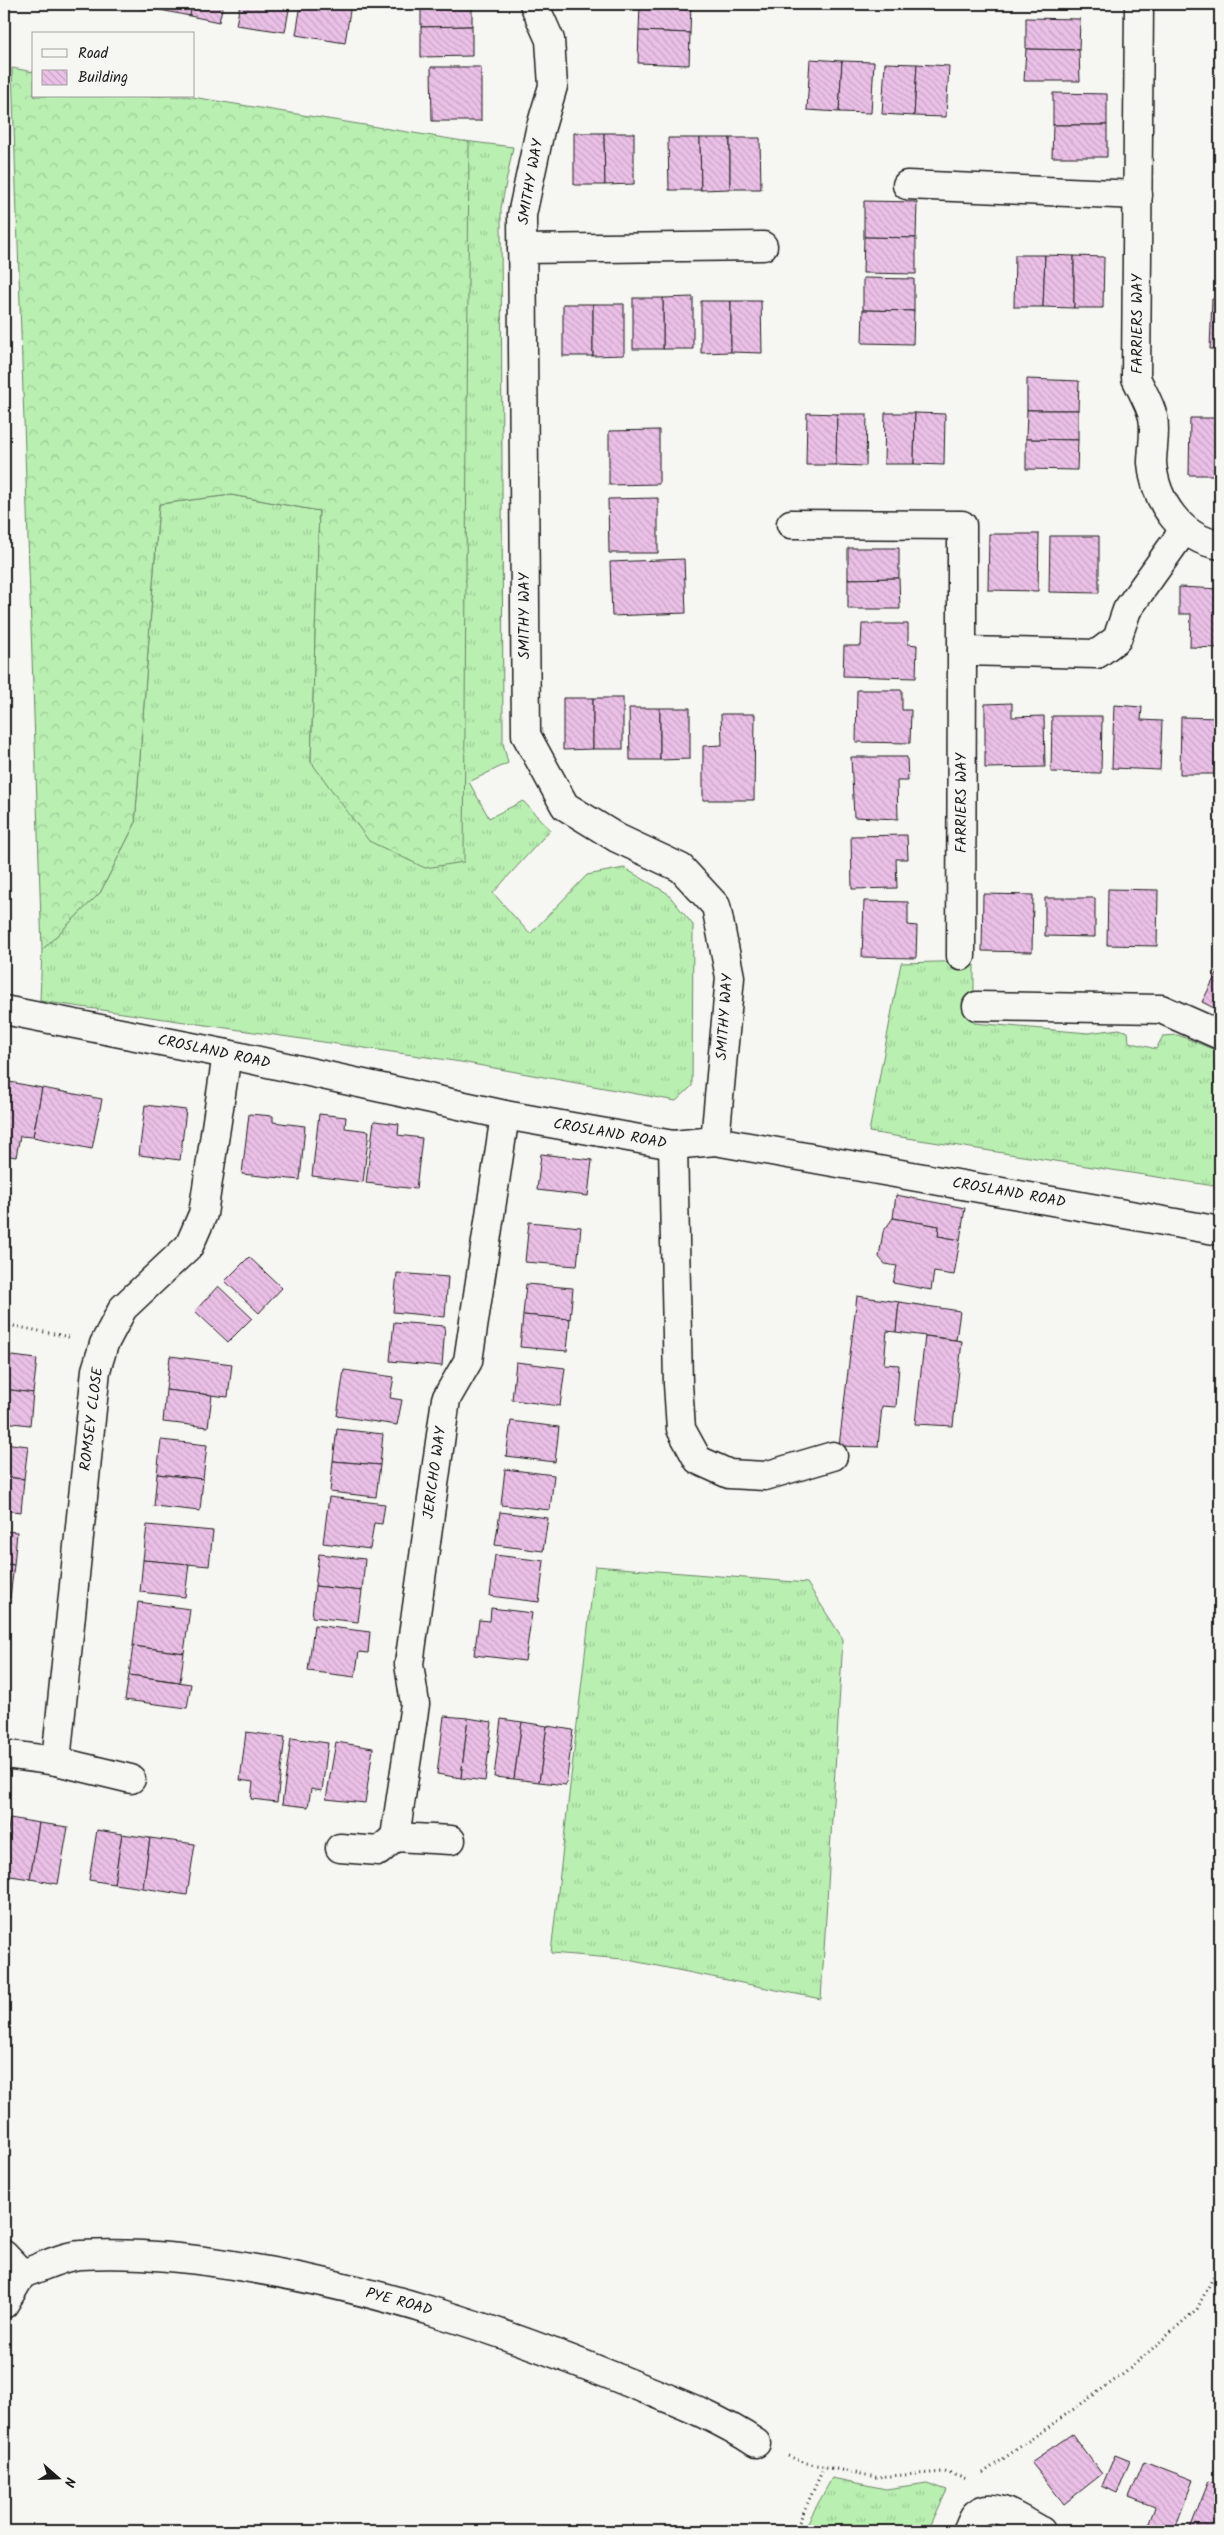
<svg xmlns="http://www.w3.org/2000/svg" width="1224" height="2535" viewBox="0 0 1224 2535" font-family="Kalam,sans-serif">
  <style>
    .grass { fill: url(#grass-tufts); stroke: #6a8666 }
    .forest { fill: url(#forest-crowns); stroke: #6a8666 }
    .building { fill: url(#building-back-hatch); stroke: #1c1c1c }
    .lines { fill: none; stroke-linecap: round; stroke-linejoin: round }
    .minor-casing { stroke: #1c1c1c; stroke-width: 31 }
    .path { stroke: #1c1c1c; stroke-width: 3; stroke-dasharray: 1 4; stroke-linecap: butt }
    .minor { stroke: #f6f6f2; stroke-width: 28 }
    .labels { text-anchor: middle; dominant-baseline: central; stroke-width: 4; stroke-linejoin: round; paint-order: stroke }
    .street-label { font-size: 15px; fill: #1c1c1c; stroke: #f6f6f2 }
  </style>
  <defs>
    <pattern id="grass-tufts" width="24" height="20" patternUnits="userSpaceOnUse" patternTransform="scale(1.25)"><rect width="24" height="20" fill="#b9efb1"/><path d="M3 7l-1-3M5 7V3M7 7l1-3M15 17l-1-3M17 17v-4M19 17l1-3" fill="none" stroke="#9ecc98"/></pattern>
    <pattern id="forest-crowns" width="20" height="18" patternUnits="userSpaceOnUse" patternTransform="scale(1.25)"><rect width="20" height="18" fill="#b9efb1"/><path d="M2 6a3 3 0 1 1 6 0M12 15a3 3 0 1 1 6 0" fill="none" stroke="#9ecc98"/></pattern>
    <pattern id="building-back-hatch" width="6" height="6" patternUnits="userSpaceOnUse" patternTransform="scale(1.25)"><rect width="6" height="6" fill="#ebc0e7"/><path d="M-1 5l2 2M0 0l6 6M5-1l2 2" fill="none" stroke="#c9a4c6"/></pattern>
  </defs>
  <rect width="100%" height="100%" fill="#f6f6f2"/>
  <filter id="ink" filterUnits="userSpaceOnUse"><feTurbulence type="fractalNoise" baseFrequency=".02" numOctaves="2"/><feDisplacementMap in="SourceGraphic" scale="10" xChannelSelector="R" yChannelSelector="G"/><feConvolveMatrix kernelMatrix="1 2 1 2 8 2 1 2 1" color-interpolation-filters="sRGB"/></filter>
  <g filter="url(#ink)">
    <g class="grass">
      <polygon points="464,141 513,147 501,208 503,743 508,763 469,782 489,818 523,801 550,830 493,893 530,934 587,875 624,868 667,893 693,925 692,1086 676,1101 461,1062 40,1001 42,950 100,893 135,824 159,504 231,495 319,511 311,762"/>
      <polygon points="974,961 974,1023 1088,1033 1119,1029 1128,1032 1129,1042 1156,1049 1163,1036 1178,1035 1220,1052 1220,1184 1208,1185 869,1132 901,963"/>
      <polygon points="595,1566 807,1583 843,1639 821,1999 623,1959 551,1953"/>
      <polygon points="832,2478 886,2489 927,2483 947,2490 928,2531 803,2531"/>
    </g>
    <polygon class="forest" points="12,68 34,72 34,96 186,96 469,142 464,862 425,868 369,841 311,762 319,511 231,495 159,504 135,824 100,893 42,950"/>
    <g class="building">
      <polygon points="112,4 153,4 151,10"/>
      <polygon points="161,4 192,4 190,16 160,10"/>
      <polygon points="192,4 223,4 219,22 190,16"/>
      <polygon points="240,4 290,4 285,32 236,25"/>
      <polygon points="301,4 351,4 345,43 296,35"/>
      <polygon points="421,4 472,4 472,26 421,27"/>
      <polygon points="640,4 691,4 690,33 639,31"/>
      <polygon points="1026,18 1080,19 1079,50 1026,49"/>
      <polygon points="472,26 472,56 421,57 421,27"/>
      <polygon points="639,31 690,33 689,65 638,63"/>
      <polygon points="1220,31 1220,79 1217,79"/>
      <polygon points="1026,49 1079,50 1080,81 1024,81"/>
      <polygon points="810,59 842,61 839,112 807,110"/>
      <polygon points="842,61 874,62 871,113 839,112"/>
      <polygon points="885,63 917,64 914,116 882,114"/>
      <polygon points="917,64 949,66 946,117 914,116"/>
      <polygon points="431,67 481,67 481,121 432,121"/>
      <polygon points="1053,93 1107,94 1107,125 1053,125"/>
      <polygon points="1053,125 1107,125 1107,157 1052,157"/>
      <polygon points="574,133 604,133 605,185 574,185"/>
      <polygon points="604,133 634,133 634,184 605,185"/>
      <polygon points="668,138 700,138 701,190 669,190"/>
      <polygon points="700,138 730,138 730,189 701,190"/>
      <polygon points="730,138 760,138 761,189 730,189"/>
      <polygon points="864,201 917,202 916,238 864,237"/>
      <polygon points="864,237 916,238 916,274 863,273"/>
      <polygon points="1015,255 1045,255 1043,307 1014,307"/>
      <polygon points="1045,255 1074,256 1074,308 1043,307"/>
      <polygon points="1074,256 1104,257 1103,308 1074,308"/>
      <polygon points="863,278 914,279 914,311 863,310"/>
      <polygon points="693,297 693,349 663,349 663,298"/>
      <rect x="633" y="298" width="30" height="51"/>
      <polygon points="1212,299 1220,299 1220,349 1210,349"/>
      <polygon points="701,301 731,301 731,352 701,353"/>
      <polygon points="731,301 761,301 762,353 731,352"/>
      <rect x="563" y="304" width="30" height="52"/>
      <polygon points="593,304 624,304 624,355 593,356"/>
      <polygon points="863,310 914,311 913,344 862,343"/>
      <polygon points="1027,379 1079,381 1078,410 1027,410"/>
      <polygon points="1027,410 1078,410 1078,440 1026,439"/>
      <polygon points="807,413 837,414 836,465 806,465"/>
      <polygon points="885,413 915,413 914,464 884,464"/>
      <polygon points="915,413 945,414 944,465 914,464"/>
      <polygon points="837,414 867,414 866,466 836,465"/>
      <polygon points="1190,418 1220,418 1220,475 1189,475"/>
      <polygon points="659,430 659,484 609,485 609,431"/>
      <polygon points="1026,439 1078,440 1077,470 1026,469"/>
      <polygon points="658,498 658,553 609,553 608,499"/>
      <polygon points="989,534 1039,534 1038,591 988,590"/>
      <polygon points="1050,536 1099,536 1099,593 1049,592"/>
      <polygon points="848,548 899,548 899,578 848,579"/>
      <polygon points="684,559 686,613 612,616 610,562"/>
      <polygon points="899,578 900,609 848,609 848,579"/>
      <polygon points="1179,587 1220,589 1220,648 1190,647 1191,614 1179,614"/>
      <polygon points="862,624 908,624 908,644 917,645 916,678 843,676 844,646 861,646"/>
      <polygon points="857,690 902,690 902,710 911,710 910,743 856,742"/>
      <polygon points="563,698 593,698 593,749 563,750"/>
      <rect x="593" y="698" width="30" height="51"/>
      <polygon points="1012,703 1012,717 1044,716 1045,767 985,768 985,704"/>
      <polygon points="1114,705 1142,707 1141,720 1162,721 1160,770 1112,768"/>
      <polygon points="629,708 660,708 660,760 630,760"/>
      <polygon points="660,708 690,708 690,759 660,760"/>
      <polygon points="721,714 755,714 754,800 703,800 703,746 722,745"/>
      <polygon points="1052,716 1102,716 1101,773 1051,772"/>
      <polygon points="1181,717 1220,718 1220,774 1180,774"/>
      <polygon points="851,757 907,757 908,781 897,781 898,819 854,817"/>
      <polygon points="907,835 908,859 896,859 897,888 852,889 851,836"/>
      <polygon points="1108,889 1158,890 1157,946 1107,945"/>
      <polygon points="983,894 1033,895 1032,952 982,951"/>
      <polygon points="1045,898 1095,898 1095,937 1045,936"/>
      <polygon points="864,901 908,902 908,925 917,926 916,958 862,957"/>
      <polygon points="1220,967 1220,1011 1202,1002"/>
      <polygon points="4,1081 42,1088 33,1137 20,1136 16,1157 4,1155"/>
      <polygon points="42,1088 102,1099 92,1149 33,1137"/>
      <polygon points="145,1105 186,1110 180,1160 139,1155"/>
      <polygon points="249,1114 273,1116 273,1122 305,1126 300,1180 242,1174"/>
      <polygon points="319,1114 346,1117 345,1128 369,1131 363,1182 312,1176"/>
      <polygon points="374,1121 399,1124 398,1135 422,1138 416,1189 366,1183"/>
      <polygon points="541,1154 592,1160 588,1196 537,1190"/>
      <polygon points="896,1195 965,1208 960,1240 938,1236 939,1226 893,1218"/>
      <polygon points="893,1218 939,1226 938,1236 960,1240 954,1275 934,1272 931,1290 893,1283 897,1266 885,1264 879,1257 883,1232"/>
      <polygon points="529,1222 581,1227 577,1266 525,1262"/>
      <polygon points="249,1257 282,1288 259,1313 225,1281"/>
      <polygon points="397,1273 448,1277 445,1317 393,1312"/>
      <polygon points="526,1284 573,1288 570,1319 523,1315"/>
      <polygon points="218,1286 252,1318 228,1342 195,1311"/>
      <polygon points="857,1296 899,1302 896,1332 887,1331 884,1364 899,1365 896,1407 882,1406 878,1447 839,1446"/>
      <polygon points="899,1302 960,1311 956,1340 896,1332"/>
      <polygon points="523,1315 570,1319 567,1351 520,1347"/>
      <polygon points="394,1322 445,1326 442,1366 390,1361"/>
      <polygon points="925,1336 962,1341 953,1426 915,1424"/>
      <polygon points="4,1355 37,1359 33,1393 4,1389"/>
      <polygon points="170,1356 232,1364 228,1397 166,1390"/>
      <polygon points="516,1362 565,1368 560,1406 512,1400"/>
      <polygon points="344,1370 394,1377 390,1398 402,1400 397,1425 337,1416"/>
      <polygon points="4,1389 33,1393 30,1425 4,1422"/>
      <polygon points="166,1390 212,1395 208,1427 163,1422"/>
      <polygon points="511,1421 559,1427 555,1462 506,1456"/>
      <polygon points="337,1429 383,1434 380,1465 333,1461"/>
      <polygon points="161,1440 207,1445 203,1479 157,1474"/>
      <polygon points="4,1443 28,1446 24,1479 4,1477"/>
      <polygon points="333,1461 380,1465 376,1497 330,1492"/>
      <polygon points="505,1469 554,1475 550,1510 501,1505"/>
      <polygon points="157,1474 203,1479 200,1511 154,1506"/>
      <polygon points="4,1477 24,1479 21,1512 4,1510"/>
      <polygon points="329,1497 385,1504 382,1524 374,1523 370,1549 323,1543"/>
      <polygon points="500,1512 548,1518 543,1551 495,1545"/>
      <polygon points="147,1525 213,1531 209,1566 143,1560"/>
      <polygon points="4,1531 17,1532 14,1565 4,1564"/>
      <polygon points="319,1554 365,1559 362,1591 315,1586"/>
      <polygon points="495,1555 544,1561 539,1602 490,1596"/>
      <polygon points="143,1560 189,1564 185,1597 140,1592"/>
      <polygon points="4,1564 14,1565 10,1598 4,1597"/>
      <polygon points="315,1586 362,1591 358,1622 312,1617"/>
      <polygon points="138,1602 190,1609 184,1653 133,1646"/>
      <polygon points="491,1608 532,1613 525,1661 474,1655 479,1620 490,1621"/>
      <polygon points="4,1617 8,1618 4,1652"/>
      <polygon points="314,1625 370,1632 368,1653 359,1652 355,1677 308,1671"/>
      <polygon points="133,1646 184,1653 180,1682 129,1675"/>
      <polygon points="129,1675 191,1684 187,1708 125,1700"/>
      <polygon points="444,1716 468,1718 461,1778 437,1774"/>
      <polygon points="468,1718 492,1722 485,1781 461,1778"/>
      <polygon points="501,1719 522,1722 514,1779 494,1777"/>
      <polygon points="522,1722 547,1726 539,1782 514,1779"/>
      <polygon points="547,1726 573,1730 566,1785 539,1782"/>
      <polygon points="246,1732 285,1737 277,1802 251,1799 253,1782 240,1780"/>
      <polygon points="291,1738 328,1743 322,1791 311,1789 308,1807 282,1804"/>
      <polygon points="336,1742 373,1748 365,1803 326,1799"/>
      <polygon points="10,1818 39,1823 30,1879 4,1875 4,1857"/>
      <polygon points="39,1823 68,1827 58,1884 30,1879"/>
      <polygon points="97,1830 122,1834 114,1884 89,1880"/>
      <polygon points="122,1834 150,1838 143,1888 114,1884"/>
      <polygon points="150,1838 195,1844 187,1895 143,1888"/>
      <polygon points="1072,2434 1102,2474 1064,2504 1031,2462"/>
      <polygon points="1115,2455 1130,2461 1117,2493 1102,2486"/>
      <polygon points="1144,2461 1193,2480 1174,2531 1146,2531 1155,2507 1129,2497"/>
      <polygon points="1209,2481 1220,2484 1220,2531 1189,2531"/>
    </g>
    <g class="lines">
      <defs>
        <g id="minor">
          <polyline points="534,4 550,40 553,86 540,130 522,215 526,735 565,806 617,838 681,868 716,906 730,977 715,1141"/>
          <path d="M1139,4L1136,378C1142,391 1150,404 1153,417C1156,432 1152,449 1152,463C1155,501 1181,539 1220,545"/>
          <polyline points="907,185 1138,195"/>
          <polyline points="522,249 763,246"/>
          <polyline points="791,524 962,525 962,651"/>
          <polyline points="961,956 962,651 1097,654 1117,639 1127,610 1184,530"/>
          <polyline points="977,1006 1161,1009 1220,1035"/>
          <polyline points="4,1010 227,1054 505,1115 673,1145 715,1141 1220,1231"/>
          <polyline points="673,1145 678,1384 681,1429 698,1460 729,1474 765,1476 833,1456"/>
          <polyline points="4,1754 56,1761 131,1779"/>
          <polyline points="56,1761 96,1370 104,1344 123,1308 189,1246 203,1214 227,1054"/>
          <polyline points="395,1837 415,1704 409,1664 446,1399 468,1361 505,1115"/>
          <polyline points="340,1848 379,1851 395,1837 451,1840"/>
          <polyline points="4,2255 22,2274"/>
          <path d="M4,2304L22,2274C40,2268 62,2256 81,2255C137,2252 194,2258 250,2268C378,2289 500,2330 620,2379C666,2398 715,2415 756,2443"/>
          <path d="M967,2531C970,2526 972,2517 976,2514C994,2498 1024,2523 1041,2531"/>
        </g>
      </defs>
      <use href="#minor" class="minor-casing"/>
      <g class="path">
        <polyline points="4,1324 69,1337"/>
        <polyline points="788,2456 806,2463 876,2477 945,2472 967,2479"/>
        <polyline points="983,2473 1125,2373 1197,2309 1220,2264"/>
        <polyline points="795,2531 824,2467"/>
      </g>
      <use href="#minor" class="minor"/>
    </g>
  </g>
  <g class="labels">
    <g class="street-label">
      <text transform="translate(531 182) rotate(-80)">SMITHY WAY</text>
      <text transform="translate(1138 324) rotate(-90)">FARRIERS WAY</text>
      <text transform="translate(525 616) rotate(-90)">SMITHY WAY</text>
      <text transform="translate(962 803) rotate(-90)">FARRIERS WAY</text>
      <text transform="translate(725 1017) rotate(-86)">SMITHY WAY</text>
      <text transform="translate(214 1052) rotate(12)">CROSLAND ROAD</text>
      <text transform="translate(610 1134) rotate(10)">CROSLAND ROAD</text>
      <text transform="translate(1009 1193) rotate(10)">CROSLAND ROAD</text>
      <text transform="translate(92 1419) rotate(-83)">ROMSEY CLOSE</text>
      <text transform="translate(435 1473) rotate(-82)">JERICHO WAY</text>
      <text transform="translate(399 2302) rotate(15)">PYE ROAD</text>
    </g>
  </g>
  <rect width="1224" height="2535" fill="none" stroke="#f6f6f2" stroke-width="20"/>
  <rect x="10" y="10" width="1204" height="2515" fill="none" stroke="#1c1c1c" stroke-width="2" filter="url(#ink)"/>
  <rect x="32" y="32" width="162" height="65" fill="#f6f6f2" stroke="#9f9f9c"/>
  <rect x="42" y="49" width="25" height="8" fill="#f6f6f2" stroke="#9f9f9c"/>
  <text x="78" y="58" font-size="15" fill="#1c1c1c">Road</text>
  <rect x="42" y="70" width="25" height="15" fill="url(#building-back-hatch)" stroke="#9f9f9c"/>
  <text x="78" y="82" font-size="15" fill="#1c1c1c">Building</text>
  <g transform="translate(58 2478) rotate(110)" stroke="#f6f6f2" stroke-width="4" paint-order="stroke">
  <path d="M0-4L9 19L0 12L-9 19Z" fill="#1c1c1c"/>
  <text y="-8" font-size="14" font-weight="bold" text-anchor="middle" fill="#1c1c1c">N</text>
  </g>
</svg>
